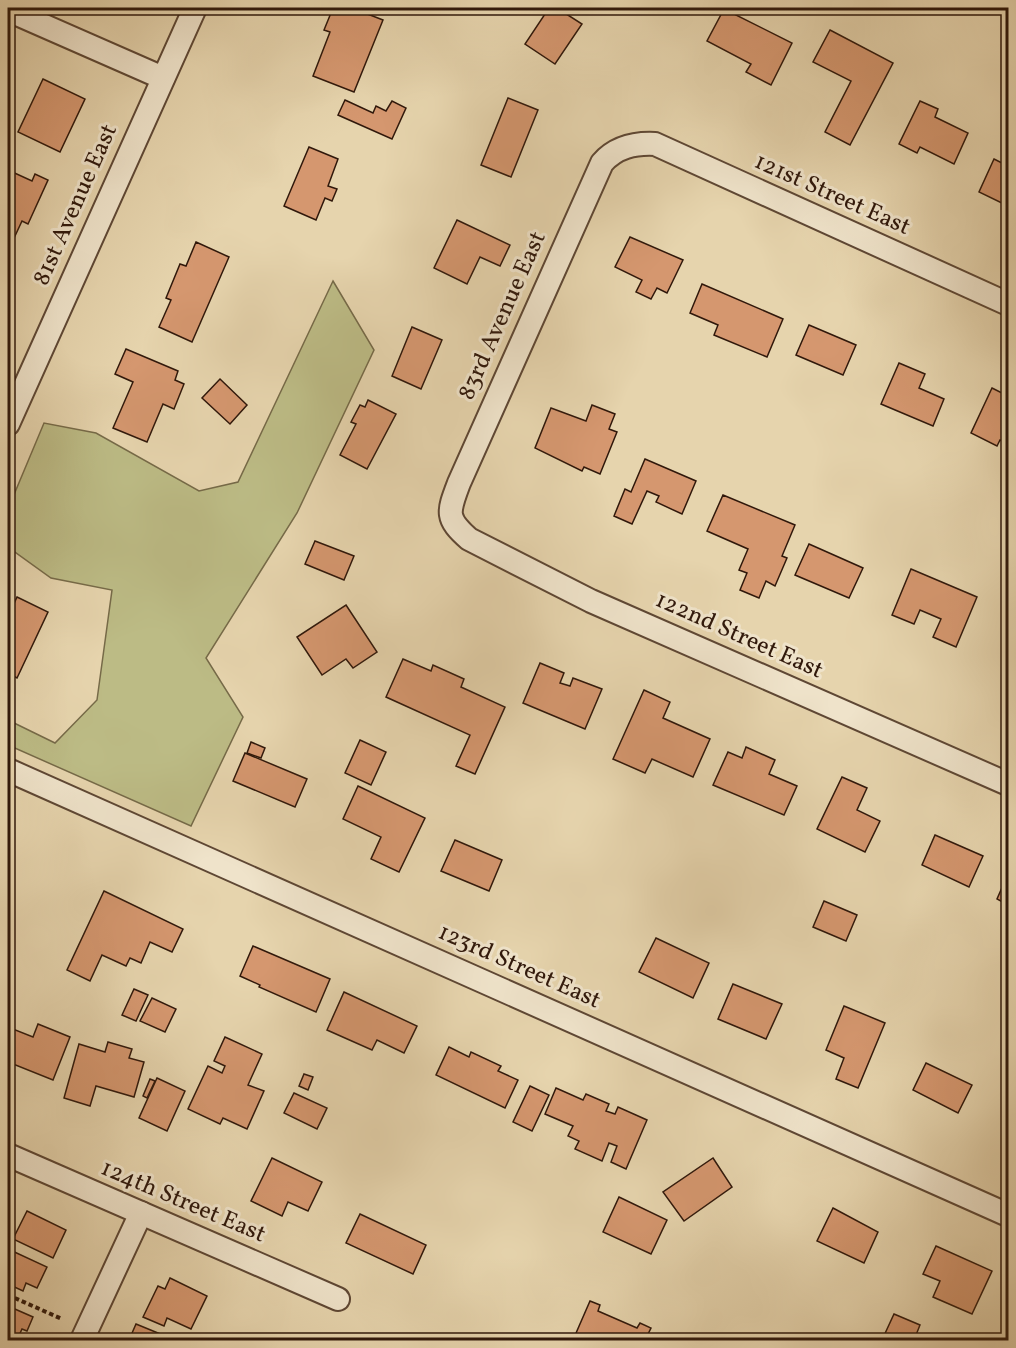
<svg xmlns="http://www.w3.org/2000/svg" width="1016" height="1348" viewBox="0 0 1016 1348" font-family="Vollkorn,serif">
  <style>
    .green { fill: #bcbb85; stroke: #766a48; stroke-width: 1.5 }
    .building { fill: #d5976f; stroke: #30180b; stroke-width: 1.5 }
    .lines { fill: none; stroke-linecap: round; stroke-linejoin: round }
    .minor-casing { stroke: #5e4734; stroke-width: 26 }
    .path { stroke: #30180b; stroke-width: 4; stroke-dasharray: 4.5 3; stroke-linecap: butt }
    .minor { stroke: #efe3ca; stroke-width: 22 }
    .labels { text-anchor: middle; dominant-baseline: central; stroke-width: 6; stroke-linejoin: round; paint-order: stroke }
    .street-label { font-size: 24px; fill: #30180b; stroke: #efe3ca }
  </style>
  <rect width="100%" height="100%" fill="#e6d4ad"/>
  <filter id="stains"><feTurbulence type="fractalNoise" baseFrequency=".00333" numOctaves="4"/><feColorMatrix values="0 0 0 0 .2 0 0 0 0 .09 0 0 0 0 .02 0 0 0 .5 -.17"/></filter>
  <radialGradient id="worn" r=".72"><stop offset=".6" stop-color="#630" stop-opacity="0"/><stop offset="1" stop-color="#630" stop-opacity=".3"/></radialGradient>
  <polygon class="green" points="333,281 374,350 297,513 206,658 243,717 191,826 8,745 8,720 55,743 97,700 112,590 51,578 8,547 8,509 44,423 96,433 199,491 238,482"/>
  <g class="building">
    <polygon points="333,8 352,8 383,20 354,92 313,76 330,32 324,30"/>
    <polygon points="549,8 557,8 582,24 555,64 525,44"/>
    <polygon points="724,9 792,43 771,85 746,72 751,64 707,41"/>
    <polygon points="830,30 893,63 850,145 825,132 851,81 813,62"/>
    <polygon points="43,79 85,99 60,152 18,132"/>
    <polygon points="508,98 538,110 511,177 481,165"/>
    <polygon points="345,100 373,113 376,106 386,111 392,101 406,108 392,139 338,115"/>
    <polygon points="920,101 938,109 935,117 968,133 954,164 920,147 917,153 899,144"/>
    <polygon points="309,147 338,159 328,186 337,189 332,201 325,198 316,220 284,206"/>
    <polygon points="994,159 1008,166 1008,206 979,192"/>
    <polygon points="8,170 32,181 35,174 48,180 28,224 22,221 8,251"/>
    <polygon points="457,220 510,245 500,266 480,257 467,284 434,268"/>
    <polygon points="630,237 683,260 667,293 657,288 651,299 636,292 642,280 615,267"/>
    <polygon points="196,242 229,257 192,342 159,327 171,300 166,298 180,264 186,266"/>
    <polygon points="702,284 783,319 767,357 714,335 718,325 690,313"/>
    <polygon points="809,325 856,345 843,375 796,355"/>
    <polygon points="412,327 442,340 421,389 392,376"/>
    <polygon points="126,349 178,371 175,380 184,384 174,409 163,404 147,442 113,428 133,382 115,374"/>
    <polygon points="899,363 925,374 919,388 944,399 933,426 881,404"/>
    <polygon points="220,379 247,405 230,424 202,398"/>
    <polygon points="992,388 1008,396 1008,444 1000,440 997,446 971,433"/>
    <polygon points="368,400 396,414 367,469 340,455 356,424 351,422 360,405 365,407"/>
    <polygon points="592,405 615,414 609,429 617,432 600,474 584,467 582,471 535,448 551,408 586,421"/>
    <polygon points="645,459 696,481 682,514 656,502 659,496 647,491 632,524 614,516 625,489 631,492"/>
    <polygon points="723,495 795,525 782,556 787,558 775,586 766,581 759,598 740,590 747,573 739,570 748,549 707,531"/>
    <polygon points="315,541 354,556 344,580 305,564"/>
    <polygon points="809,544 863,568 849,598 795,575"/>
    <polygon points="911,569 977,597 956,647 933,637 941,619 920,610 914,624 892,615"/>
    <polygon points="17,597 48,612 17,678 8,673 8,617"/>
    <polygon points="346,605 377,652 353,668 346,659 322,675 297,637"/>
    <polygon points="403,659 431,671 433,665 464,679 461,687 505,707 475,774 456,766 470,735 386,697"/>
    <polygon points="540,663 564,673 560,683 570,686 573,678 602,689 585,729 523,703"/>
    <polygon points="644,690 670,702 663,718 710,739 693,777 652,759 645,773 613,759"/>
    <polygon points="360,740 386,752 371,785 345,773"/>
    <polygon points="251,742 265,748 261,758 247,753"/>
    <polygon points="746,747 775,760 769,774 797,786 784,815 713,785 728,752 742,758"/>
    <polygon points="245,753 307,779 295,807 233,781"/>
    <polygon points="842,777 867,788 857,810 880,821 865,852 817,829"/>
    <polygon points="358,786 425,818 399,872 371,859 381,837 343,819"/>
    <polygon points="935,835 983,856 969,887 922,865"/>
    <polygon points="455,840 502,860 489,891 441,871"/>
    <polygon points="1008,874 1008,905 997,899"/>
    <polygon points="104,891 183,929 172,952 150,942 141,963 130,958 126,966 102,955 90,981 67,970"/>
    <polygon points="824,901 857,915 846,941 813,927"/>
    <polygon points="656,938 709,963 693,998 639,972"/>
    <polygon points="253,946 330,979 316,1012 259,987 260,985 240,976"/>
    <polygon points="733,984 782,1004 766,1039 718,1019"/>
    <polygon points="134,989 148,995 136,1021 122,1015"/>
    <polygon points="344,992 417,1026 404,1053 377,1040 372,1050 327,1030"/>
    <polygon points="152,998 176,1009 165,1032 140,1021"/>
    <polygon points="844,1006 885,1023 858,1088 836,1079 844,1058 826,1050"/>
    <polygon points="38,1024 70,1037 53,1080 8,1062 8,1027 33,1037"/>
    <polygon points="225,1037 262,1054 248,1085 264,1091 247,1129 223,1118 220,1124 188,1109 208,1066 222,1073 225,1066 214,1061"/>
    <polygon points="108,1042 132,1049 129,1058 144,1062 134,1097 96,1086 90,1106 64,1098 79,1044 105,1052"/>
    <polygon points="449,1047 469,1057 471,1052 501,1066 498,1071 518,1080 505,1108 436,1075"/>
    <polygon points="926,1063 972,1085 958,1113 913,1090"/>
    <polygon points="304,1074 313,1077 308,1090 299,1086"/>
    <polygon points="157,1078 185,1091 167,1131 139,1118"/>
    <polygon points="150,1079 155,1081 147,1098 143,1096"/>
    <polygon points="530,1086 549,1095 532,1131 513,1122"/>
    <polygon points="556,1088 583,1100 586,1094 609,1104 606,1111 615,1114 618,1107 647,1120 626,1169 611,1162 617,1146 609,1143 602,1161 575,1149 579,1141 568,1136 573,1126 545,1114"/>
    <polygon points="294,1093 327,1108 317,1129 284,1113"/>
    <polygon points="272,1158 322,1182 308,1211 288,1202 282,1216 251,1201"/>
    <polygon points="713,1158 732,1187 684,1221 663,1192"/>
    <polygon points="619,1197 667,1220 651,1254 603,1232"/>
    <polygon points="833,1208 878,1232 864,1263 817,1241"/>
    <polygon points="27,1211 66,1230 53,1258 13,1239"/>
    <polygon points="360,1214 426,1245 413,1274 346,1243"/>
    <polygon points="936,1246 992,1271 972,1314 933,1297 940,1281 923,1274"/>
    <polygon points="8,1249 47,1267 37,1288 26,1283 23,1291 8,1284"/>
    <polygon points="170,1278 207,1296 191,1329 167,1318 164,1326 143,1317 158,1286 165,1289"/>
    <polygon points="590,1301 600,1305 598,1311 637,1328 640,1323 651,1328 645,1340 573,1340"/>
    <polygon points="8,1306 33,1317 27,1331 22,1329 17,1340 8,1340"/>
    <polygon points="894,1314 920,1325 914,1340 882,1340"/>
    <polygon points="136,1324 175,1340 129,1340"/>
  </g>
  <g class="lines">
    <defs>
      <g id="minor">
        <polyline points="8,10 163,78"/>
        <path d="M1008,304L655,144C634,143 616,147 602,163L459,483C448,512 445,518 469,539L591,601L1008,784"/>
        <polyline points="8,424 195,8"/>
        <polyline points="8,770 1008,1215"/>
        <polyline points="8,1155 338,1299"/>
        <polyline points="82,1340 141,1213"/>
      </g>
    </defs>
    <use href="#minor" class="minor-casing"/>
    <polyline class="path" points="8,1295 62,1319"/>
    <use href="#minor" class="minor"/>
  </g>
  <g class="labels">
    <g class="street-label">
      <text transform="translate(832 195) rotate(24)">121st Street East</text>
      <text transform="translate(76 205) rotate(-66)">81st Avenue East</text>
      <text transform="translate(503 316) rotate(-66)">83rd Avenue East</text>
      <text transform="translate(739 636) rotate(24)">122nd Street East</text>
      <text transform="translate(519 967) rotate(24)">123rd Street East</text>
      <text transform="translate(183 1202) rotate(23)">124th Street East</text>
    </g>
  </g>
  <rect width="1016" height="1348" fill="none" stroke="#e6d4ad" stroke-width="30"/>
  <rect x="9" y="9" width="998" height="1330" fill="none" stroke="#30180b" stroke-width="3"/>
  <rect x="15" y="15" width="986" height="1318" fill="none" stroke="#30180b" stroke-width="1.5"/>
  <rect width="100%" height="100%" filter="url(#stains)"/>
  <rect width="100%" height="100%" fill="url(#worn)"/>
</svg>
